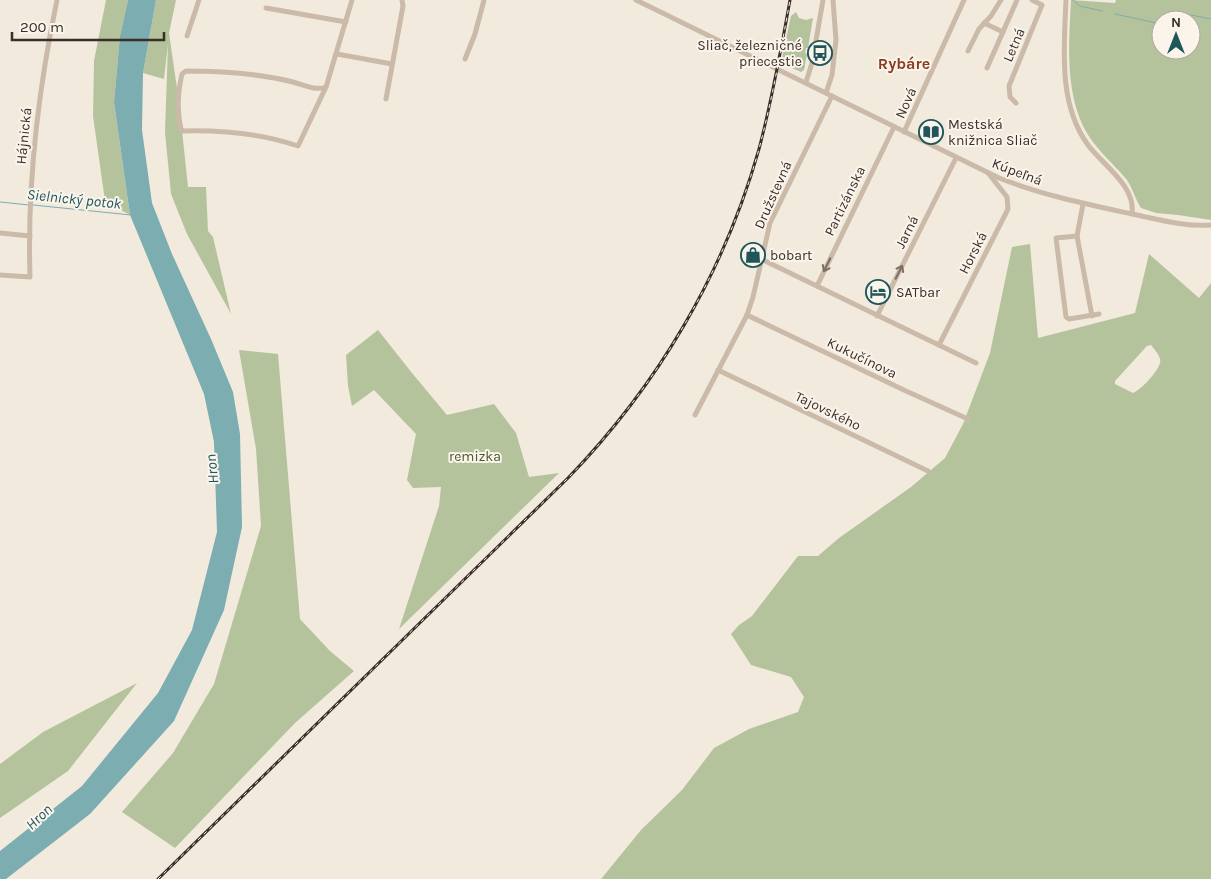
<svg xmlns="http://www.w3.org/2000/svg" width="1211" height="879" viewBox="0 0 1211 879" font-family="Karla,sans-serif">
  <style>
    .green { fill: #b5c39d; fill-rule: evenodd }
    .water { fill: #7cadb1 }
    .lines { fill: none; stroke-linecap: round; stroke-linejoin: round }
    .stream { stroke: #7cadb1; stroke-width: 1 }
    .minor { stroke: #ccbaa9; stroke-width: 5 }
    .rail-casing { stroke: #392f29; stroke-width: 3 }
    .rail { stroke: #faf4eb; stroke-width: 1; stroke-dasharray: 4; stroke-linecap: butt }
    .oneway { stroke: #7b6e63 }
    .labels { text-anchor: middle; dominant-baseline: central; stroke-width: 4; stroke-linejoin: round; paint-order: stroke }
    .poi-label { font-size: 14px; fill: #392f29; stroke: #faf4eb; text-anchor: start }
    .street-label { font-size: 14px; fill: #392f29; stroke: #faf4eb }
    .park-label { font-size: 14px; fill: #47582c; stroke: #faf4eb }
    .water-label { font-size: 15px; font-style: italic; fill: #1e565b; stroke: #faf4eb }
    .quarter-label { font-size: 16px; font-weight: bold; fill: #8a3c20; stroke: #faf4eb }
  </style>
  <rect width="100%" height="100%" fill="#f3eade"/>
  <g class="green">
    <polygon points="106,0 128,0 120,36 114,102 130,215 105,201 93,116 94,61"/>
    <polygon points="156,0 176,0 169,33 179,102 188,187 206,187 208,231 213,237 231,314 187,234 171,194 165,132 168,44 164,79 143,73"/>
    <path d="M1071,0L1115,3L1116,0H1211V220L1178,215L1156,213L1141,208C1135,199 1133,189 1127,180C1112,162 1093,147 1083,126C1065,87 1069,41 1071,0ZM1161,20H1191V50H1161Z"/>
    <polygon points="796,12 799,18 806,20 813,18 808,48 806,48 805,53 807,54 804,70 801,72 781,63 791,16"/>
    <path d="M1030,244L1038,338L1135,313L1149,254L1199,298L1211,283V879H601L641,830L682,790L714,748L749,729L798,712L804,697L791,677L751,665L731,634L739,625L752,616L798,556H818L839,538L911,487L945,458L963,424L990,353L1012,247ZM1151,345C1154,349 1159,354 1160,359C1163,367 1141,390 1133,393L1115,384V381L1147,346Z"/>
    <polygon points="378,330 412,373 447,415 494,404 516,433 529,477 559,473 399,629 439,506 441,487 413,488 407,480 416,434 374,390 352,406 348,386 346,355"/>
    <polygon points="239,350 278,354 300,619 330,651 354,671 295,723 175,848 122,812 173,753 214,684 261,526 256,449"/>
    <polygon points="137,683 68,771 0,818 0,764 43,732"/>
  </g>
  <polygon class="water" points="128,0 156,0 143,73 142,130 152,203 172,254 211,339 233,392 240,434 242,527 224,610 174,721 90,814 6,879 0,879 0,851 82,786 158,693 192,630 217,532 214,442 204,394 130,215 114,102 120,36"/>
  <g class="lines">
    <g class="stream">
      <polyline points="1073,0 1080,6 1102,11"/>
      <polyline points="1115,14 1161,24"/>
      <polyline points="1176,20 1191,15 1211,19"/>
      <polyline points="780,62 804,67"/>
      <polyline points="0,202 29,205"/>
      <polyline points="33,205 131,215"/>
    </g>
    <g class="minor">
      <path d="M636,0L999,178C1042,195 1086,204 1132,214C1157,219 1185,227 1211,225"/>
      <path d="M1066,0C1064,48 1058,104 1088,145C1103,165 1136,186 1132,214"/>
      <polyline points="266,8 346,22"/>
      <polyline points="984,23 1003,32"/>
      <polyline points="187,36 199,0"/>
      <polyline points="968,51 979,29 991,16 1001,0"/>
      <polyline points="337,54 392,64"/>
      <polyline points="465,59 475,34 484,0"/>
      <polyline points="987,68 1017,0"/>
      <polyline points="806,82 812,63 823,0"/>
      <path d="M326,87C315,91 304,85 293,82C257,73 222,71 186,71L182,74C178,91 177,112 181,129L183,131C223,130 260,133 298,146L326,87L352,0"/>
      <polyline points="826,93 832,75 836,40 833,0"/>
      <polyline points="386,99 403,6 402,0"/>
      <polyline points="1016,103 1010,97 1009,86 1042,5 1032,0"/>
      <polyline points="904,132 964,0"/>
      <polyline points="1083,204 1077,236 1092,316"/>
      <polyline points="0,233 30,236"/>
      <polyline points="1077,236 1056,238 1066,317 1069,319 1099,314"/>
      <polyline points="761,259 976,363"/>
      <path d="M0,275L30,277C27,184 38,91 57,0"/>
      <polyline points="817,286 894,127"/>
      <polyline points="747,315 906,391 968,419"/>
      <polyline points="877,316 956,158"/>
      <polyline points="939,345 1008,209 1007,197 989,174"/>
      <polyline points="718,370 928,471"/>
      <polyline points="695,415 747,315 753,297 770,223 832,96"/>
    </g>
    <defs>
      <path id="rail" d="M158,879L568,478C658,385 724,273 759,149C772,100 781,50 790,0"/>
    </defs>
    <use href="#rail" class="rail-casing"/>
    <use href="#rail" class="rail"/>
  </g>
  <defs><path id="oneway-shaft" d="M-6 0H5M1.5-3L5.5 0L1.5 3" fill="none" stroke-width="1.6" stroke-linecap="round" stroke-linejoin="round" transform="scale(1.25)"/></defs>
  <g class="oneway">
    <use href="#oneway-shaft" transform="translate(827 265) rotate(116)"/>
    <use href="#oneway-shaft" transform="translate(899 272) rotate(-63)"/>
  </g>
  <defs>
    <symbol id="bus-ring" viewBox="-11 -11 22 22"><circle r="9.5" fill="#faf4eb" stroke="#1e565b" stroke-width="1.5"/><path d="M-5-6H5V4H4V6H2V4H-2V6H-4V4H-5ZM-3.5-4V0h7V-4ZM-3.5 1.2v1.5H-2V1.2ZM2 1.2v1.5H3.5V1.2Z" fill="#1e565b"/></symbol>
    <symbol id="library-ring" viewBox="-11 -11 22 22"><circle r="9.5" fill="#faf4eb" stroke="#1e565b" stroke-width="1.5"/><path d="M-6-4Q-3-5.5-.7-3.5V5Q-3 3-6 4ZM6-4Q3-5.5 .7-3.5V5Q3 3 6 4Z" fill="#1e565b"/></symbol>
    <symbol id="shop-ring" viewBox="-11 -11 22 22"><circle r="9.5" fill="#faf4eb" stroke="#1e565b" stroke-width="1.5"/><path d="M-5-2.5h2.3a2.7 3.5 0 0 1 5.4 0H5L5.5 6h-11ZM-1.5-2.5h3a1.5 2.3 0 0 0-3 0Z" fill="#1e565b"/></symbol>
    <symbol id="hotel-ring" viewBox="-11 -11 22 22"><circle r="9.5" fill="#faf4eb" stroke="#1e565b" stroke-width="1.5"/><path d="M-6-4.5h1.5V1H6V5H4.5V3h-9V5H-6ZM-4 0a1.8 1.8 0 1 1 3.6 0ZM.5 0V-2.5h3Q6-2.5 6 0Z" fill="#1e565b"/></symbol>
  </defs>
  <g fill-rule="evenodd">
    <use href="#bus-ring" x="806" y="39" width="28" height="28"/>
    <use href="#library-ring" x="917" y="118" width="28" height="28"/>
    <use href="#shop-ring" x="739" y="241" width="28" height="28"/>
    <use href="#hotel-ring" x="864" y="278" width="28" height="28"/>
  </g>
  <g class="labels">
    <g class="poi-label">
      <text x="802" y="45" text-anchor="end">Sliač, železničné<tspan x="802" dy="16">priecestie</tspan></text>
      <text x="948" y="124">Mestská<tspan x="948" dy="16">knižnica Sliač</tspan></text>
      <text x="770" y="255">bobart</text>
      <text x="896" y="292">SATbar</text>
    </g>
    <g class="street-label">
      <text transform="translate(1014 45) rotate(-67)">Letná</text>
      <text transform="translate(906 103) rotate(-66)">Nová</text>
      <text transform="translate(24 136) rotate(-84)">Hájnická</text>
      <text transform="translate(1017 172) rotate(21)">Kúpeľná</text>
      <text transform="translate(773 195) rotate(-66)">Družstevná</text>
      <text transform="translate(845 201) rotate(-64)">Partizánska</text>
      <text transform="translate(907 232) rotate(-63)">Jarná</text>
      <text transform="translate(973 253) rotate(-63)">Horská</text>
      <text transform="translate(862 358) rotate(26)">Kukučínova</text>
      <text transform="translate(828 411) rotate(26)">Tajovského</text>
    </g>
    <g class="park-label">
      <text x="475" y="456">remizka</text>
    </g>
    <g class="water-label">
      <text transform="translate(74 199) rotate(6)">Sielnický potok</text>
      <text transform="translate(212 469) rotate(-96)">Hron</text>
      <text transform="translate(39 817) rotate(-43)">Hron</text>
    </g>
    <g class="quarter-label">
      <text x="904" y="63">Rybáre</text>
    </g>
  </g>
  <g transform="translate(1176 35)"><circle r="24" fill="#faf4eb" stroke="#ada59d"/>
  <path d="M0-4L9 19L0 12L-9 19Z" fill="#1e565b"/>
  <text y="-8" font-size="14" font-weight="bold" text-anchor="middle" fill="#392f29">N</text>
  </g>
  <path d="M12 32v8h152v-8" fill="none" stroke="#392f29" stroke-width="2.5"/>
  <text x="20" y="32" font-size="15" fill="#392f29" stroke="#faf4eb" stroke-width="4" paint-order="stroke">200 m</text>
</svg>
